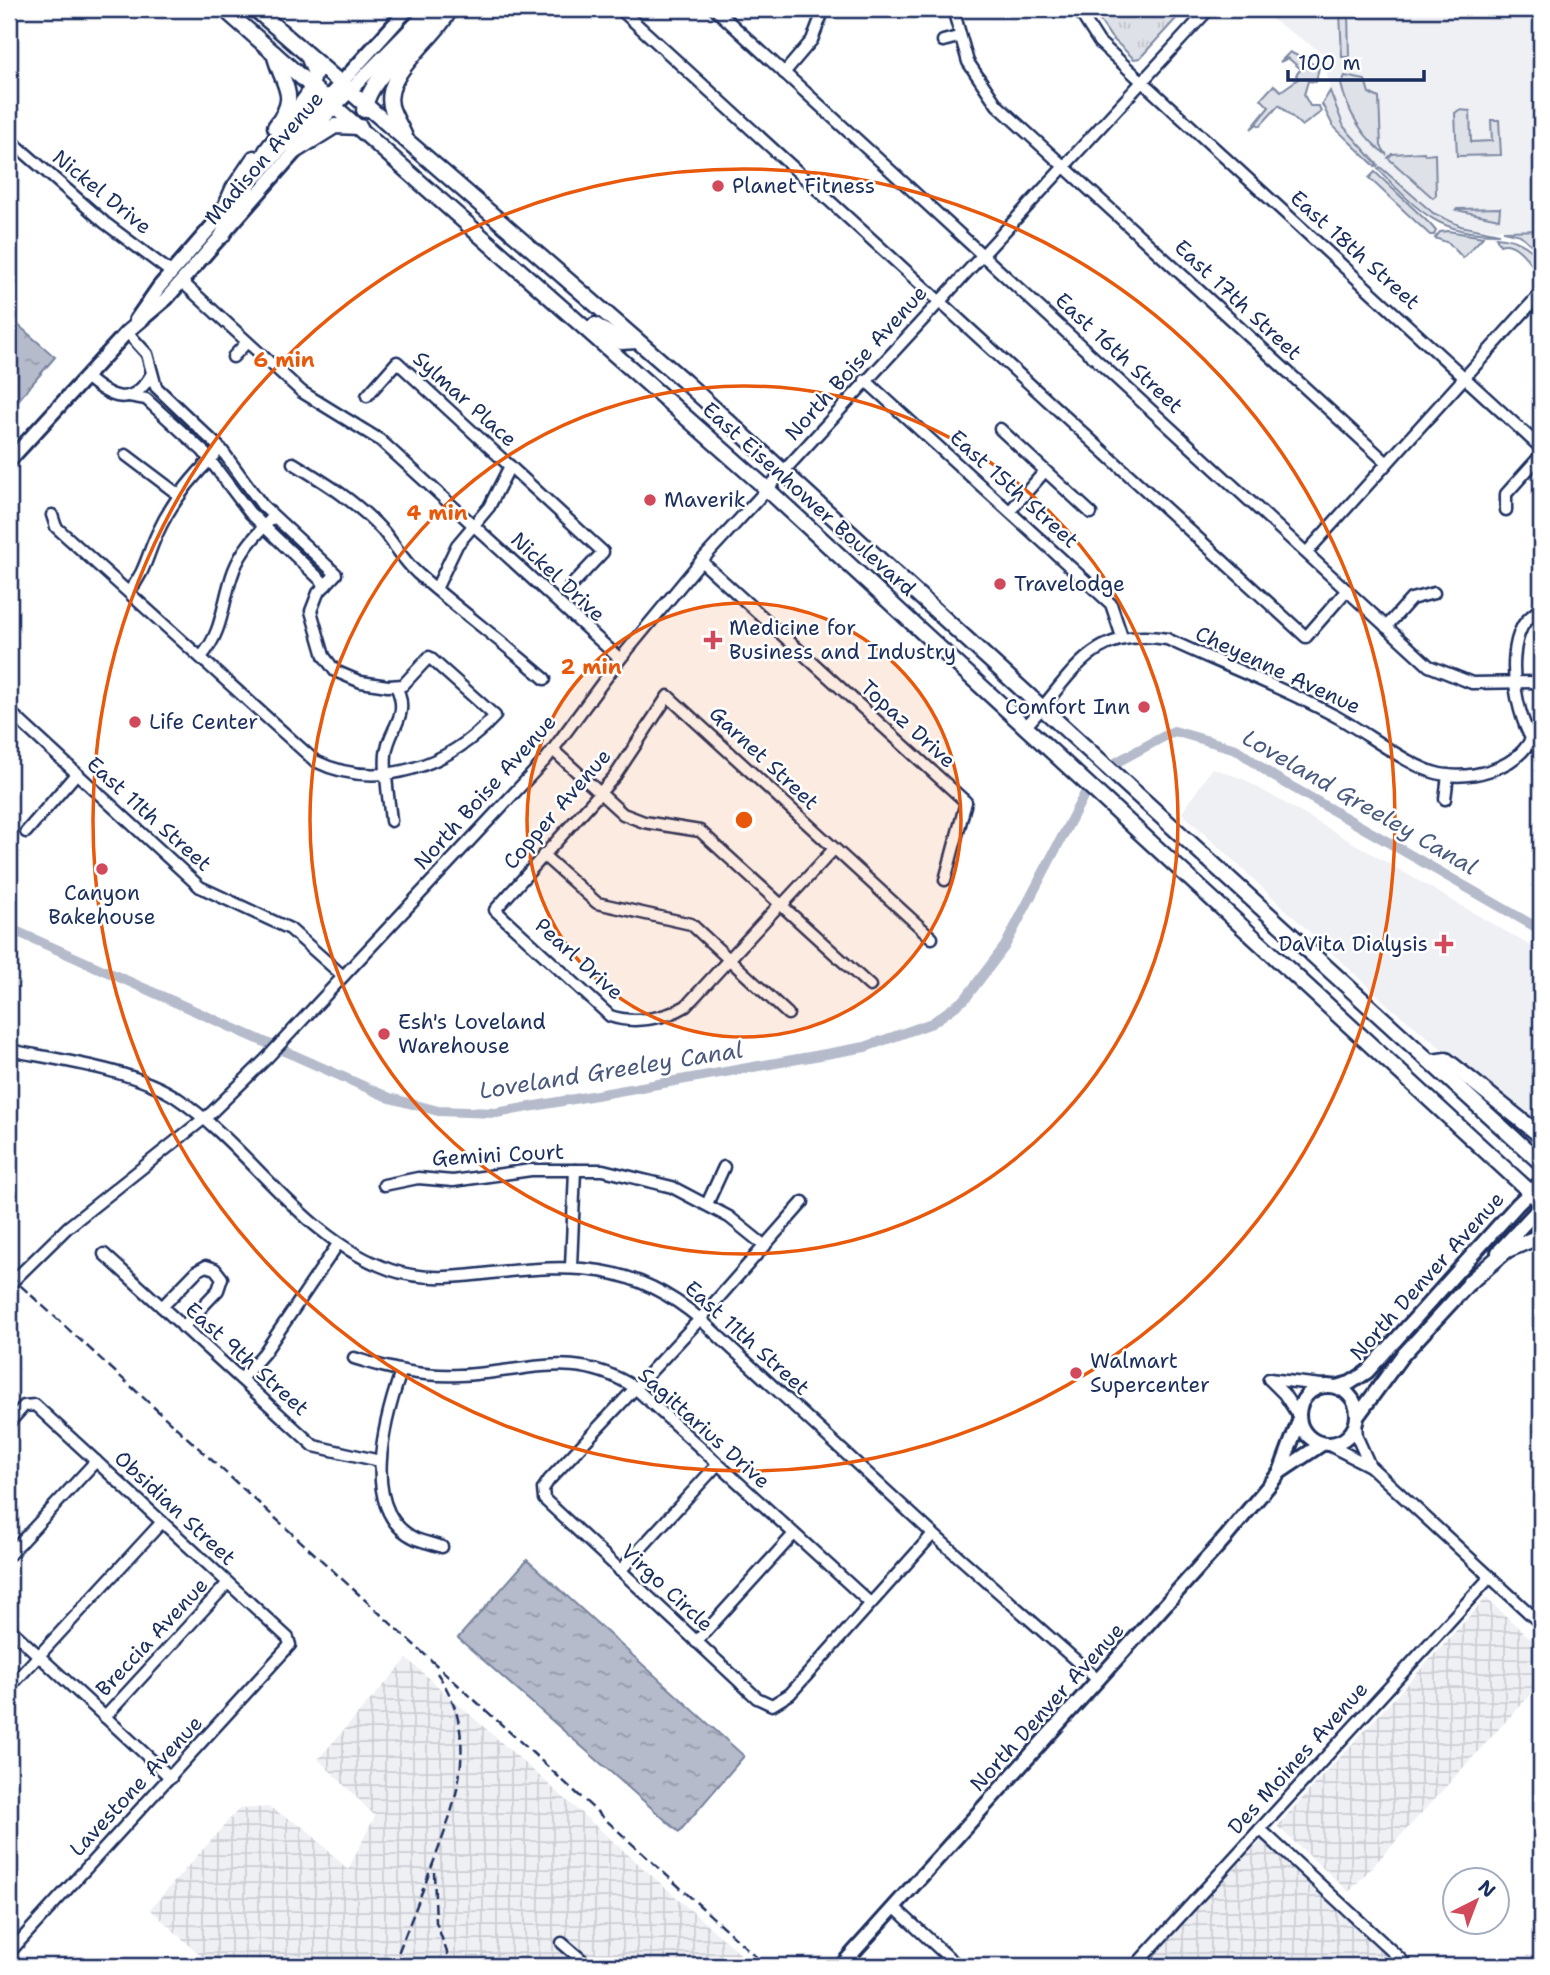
<svg xmlns="http://www.w3.org/2000/svg" width="1550" height="1975" viewBox="0 0 1550 1975" font-family="'Shantell Sans',sans-serif">
  <style>
    .built { fill: #eff0f4 }
    .industrial { fill: url(#industrial-grid) }
    .grass { fill: #dee1e7; stroke: #7c88a2; stroke-width: 2 }
    .park { fill: url(#park-tufts); stroke: #7c88a2; stroke-width: 2 }
    .water { fill: url(#water-ripples); stroke: #77839f; stroke-width: 2 }
    .lines { fill: none; stroke-linecap: round; stroke-linejoin: round }
    .canal { stroke: #b5bbca; stroke-width: 10 }
    .minor-casing { stroke: #1b2f5e; stroke-width: 15 }
    .major-casing { stroke: #1b2f5e; stroke-width: 18 }
    .highway-casing { stroke: #1b2f5e; stroke-width: 19 }
    .minor { stroke: #fff; stroke-width: 10 }
    .major { stroke: #fff; stroke-width: 12 }
    .highway { stroke: #fff; stroke-width: 14 }
    .rail { stroke: #1b2f5e; stroke-width: 2.5; stroke-dasharray: 10 5; stroke-linecap: butt }
    .ring { fill: none; stroke: #e8590c; stroke-width: 3.5 }
    .poi-dot { fill: #d1495b; stroke: #fff; stroke-width: 2.5 }
    .labels { text-anchor: middle; dominant-baseline: central; stroke-width: 5; stroke-linejoin: round; paint-order: stroke }
    .street-label { font-size: 21px; fill: #1b2f5e; stroke: #fff }
    .poi-label { font-size: 21px; fill: #1b2f5e; stroke: #fff; text-anchor: start }
    .water-label { font-size: 23px; font-style: italic; fill: #49597e; stroke: #fff }
    .centre { fill: #e8590c; stroke: #fff; stroke-width: 3.5 }
    .ring-label { font-size: 21px; text-anchor: middle; font-weight: bold; fill: #e8590c; stroke: #fff; stroke-width: 5; stroke-linejoin: round; paint-order: stroke }
  </style>
  <defs>
    <pattern id="industrial-grid" width="8" height="8" patternUnits="userSpaceOnUse" patternTransform="scale(1.75)"><rect width="8" height="8" fill="#eff0f4"/><path d="M0 4h8M4 0v8" fill="none" stroke="#ccced4"/></pattern>
    <pattern id="park-tufts" width="24" height="20" patternUnits="userSpaceOnUse" patternTransform="scale(1.75)"><rect width="24" height="20" fill="#dee1e7"/><path d="M3 7l-1-3M5 7V3M7 7l1-3M15 17l-1-3M17 17v-4M19 17l1-3" fill="none" stroke="#bec1c9"/></pattern>
    <pattern id="water-ripples" width="26" height="14" patternUnits="userSpaceOnUse" patternTransform="scale(1.75)"><rect width="26" height="14" fill="#b5bbca"/><path d="M2 4q2-2 4 0t4 0M15 11q2-2 4 0t4 0" fill="none" stroke="#9298a7"/></pattern>
  </defs>
  <rect width="100%" height="100%" fill="#fff"/>
  <filter id="ink" filterUnits="userSpaceOnUse"><feTurbulence type="fractalNoise" baseFrequency=".0143" numOctaves="2"/><feDisplacementMap in="SourceGraphic" scale="14" xChannelSelector="R" yChannelSelector="G"/><feConvolveMatrix kernelMatrix="1 2 1 2 8 2 1 2 1" color-interpolation-filters="sRGB"/></filter>
  <g filter="url(#ink)">
    <g class="built">
      <polygon points="1256,9 1541,9 1541,230 1473,229 1423,208 1358,145 1344,127 1330,91 1323,53"/>
      <polygon points="1212,768 1243,779 1541,952 1541,1126 1522,1114 1388,1005 1182,813"/>
    </g>
    <g class="industrial">
      <polygon points="1486,1598 1541,1648 1541,1683 1349,1892 1277,1826"/>
      <polygon points="407,1659 754,1966 212,1966 150,1909 239,1809 269,1807 306,1829 348,1870 375,1816 318,1759"/>
      <polygon points="1263,1839 1396,1966 1141,1966"/>
    </g>
    <g class="grass">
      <polygon points="1333,9 1353,9 1348,11 1349,57 1342,57 1340,12"/>
      <polygon points="1290,52 1319,67 1316,82 1308,81 1304,95 1310,106 1319,106 1321,112 1302,126 1279,105 1260,126 1257,124 1251,129 1269,107 1261,99 1274,85 1281,91 1298,79 1296,75 1301,69 1288,58 1280,62"/>
      <path d="M1345,76L1365,80L1369,93L1379,98L1381,146L1387,155C1364,140 1347,111 1341,84Z"/>
      <polygon points="1330,91 1344,127 1378,165 1376,167 1333,126 1322,104"/>
      <polygon points="1459,110 1470,111 1471,142 1492,141 1491,120 1499,120 1501,155 1457,156 1455,113"/>
      <polygon points="1424,152 1425,155 1435,154 1436,195 1433,198 1388,158 1392,154"/>
      <path d="M1380,167L1433,213L1461,226L1499,234C1439,235 1418,211 1378,169Z"/>
      <polygon points="1375,172 1430,224 1436,231 1434,235 1430,235 1369,178"/>
      <polygon points="1500,208 1499,219 1456,210 1457,209"/>
      <polygon points="1541,230 1541,253 1520,235 1503,231"/>
      <polygon points="1448,231 1483,237 1463,258 1449,243 1435,238 1440,232"/>
      <path d="M1496,237C1515,238 1527,245 1541,259V275C1529,263 1516,239 1500,245Z"/>
    </g>
    <polygon class="park" points="1092,9 1185,9 1140,58 1134,59 1111,37"/>
    <g class="water">
      <polygon points="9,317 55,357 9,411"/>
      <polygon points="527,1560 744,1756 679,1832 458,1638"/>
    </g>
    <g class="lines">
      <g class="canal">
        <polyline points="1117,762 1174,731 1236,749 1273,776 1541,930"/>
        <polyline points="9,928 390,1098 438,1111 496,1113 865,1047 932,1023 965,999 1005,946 1084,795"/>
      </g>
      <defs>
        <g id="minor">
          <polyline points="620,9 1306,637 1347,590"/>
          <polyline points="715,9 1429,666 1472,683 1541,682"/>
          <polyline points="953,9 968,62 997,105 1387,463"/>
          <polyline points="1078,9 1099,42 1541,448"/>
          <polyline points="943,41 958,37"/>
          <polyline points="784,73 812,40 824,9"/>
          <polyline points="9,139 105,223 172,273"/>
          <polyline points="181,281 302,392 380,440 620,659"/>
          <polyline points="233,357 247,342"/>
          <path d="M86,377C110,398 131,409 151,375"/>
          <polyline points="865,380 1111,604 1122,637"/>
          <polyline points="129,396 146,399 203,451 250,513 326,585"/>
          <polyline points="367,396 397,362 603,552 570,587"/>
          <polyline points="1000,429 1091,513"/>
          <polyline points="126,455 179,495"/>
          <path d="M293,463C326,483 357,502 383,531C395,545 403,560 417,573C459,610 503,642 545,679"/>
          <polyline points="1506,510 1506,494 1541,455"/>
          <polyline points="1010,511 1045,471"/>
          <path d="M52,515L56,527L315,761C378,792 449,766 495,716L429,657L403,685L388,686L361,682L335,671L324,656L311,611L318,593L336,574L262,505L221,449L156,387L147,354L127,332"/>
          <polyline points="1307,552 1539,295"/>
          <polyline points="701,561 966,802 945,880"/>
          <polyline points="436,589 457,545 489,507 510,466"/>
          <path d="M129,591C145,573 147,555 157,534C171,503 191,478 215,455"/>
          <path d="M1541,608C1534,614 1526,619 1522,627C1505,659 1517,727 1541,752"/>
          <polyline points="1386,627 1411,599 1434,593"/>
          <path d="M201,657C224,631 222,601 234,570C242,549 258,533 273,517"/>
          <polyline points="9,711 200,887 290,929 343,976"/>
          <path d="M1026,726C1073,676 1089,626 1167,639C1223,665 1282,687 1337,717C1365,732 1411,768 1440,774C1471,780 1514,769 1530,741"/>
          <polyline points="553,750 623,814 644,822 700,831 870,986"/>
          <polyline points="1445,799 1448,775"/>
          <path d="M391,821C389,799 384,776 386,754C389,727 411,717 396,686"/>
          <polyline points="26,832 76,774"/>
          <polyline points="543,855 597,903 691,924 788,1014"/>
          <path d="M781,903L686,1006C665,1019 633,1024 610,1016L495,910L615,776L668,696L932,938"/>
          <polyline points="782,905 834,849"/>
          <path d="M9,1050C58,1060 136,1070 177,1098C253,1149 301,1239 391,1270C423,1281 458,1277 491,1273C574,1264 633,1262 700,1319L933,1534L1098,1680"/>
          <polyline points="384,1185 418,1178 453,1181 531,1170 603,1170 672,1187 729,1217 765,1246"/>
          <polyline points="803,1202 700,1319 549,1480 543,1489 544,1499 757,1698 772,1705 790,1694 933,1534"/>
          <polyline points="707,1204 724,1167"/>
          <polyline points="104,1254 314,1446 380,1461"/>
          <polyline points="571,1267 575,1170"/>
          <polyline points="9,1285 68,1227 211,1113 266,1059 546,759 620,659 701,561 1209,9"/>
          <polyline points="162,1307 197,1271 206,1266 215,1269 222,1278 218,1290 183,1327"/>
          <path d="M354,1358C389,1369 423,1377 460,1375C525,1373 573,1348 634,1387L870,1603"/>
          <path d="M401,1372C385,1418 358,1512 416,1539C424,1542 434,1544 442,1547"/>
          <polyline points="241,1379 264,1353 338,1244"/>
          <polyline points="1269,1379 1330,1386"/>
          <polyline points="1269,1379 1284,1394 1299,1417"/>
          <polyline points="9,1423 24,1406 35,1405 288,1638 290,1645 9,1953"/>
          <polyline points="1356,1424 1357,1437 1370,1466"/>
          <polyline points="1329,1445 1370,1466 1541,1624"/>
          <polyline points="9,1555 96,1461"/>
          <polyline points="620,1571 717,1465"/>
          <polyline points="9,1628 171,1778"/>
          <polyline points="696,1642 794,1534"/>
          <polyline points="9,1688 162,1522"/>
          <polyline points="105,1717 228,1583"/>
          <polyline points="1260,1829 1408,1966"/>
          <polyline points="894,1907 958,1966"/>
          <polyline points="562,1943 589,1966"/>
          <polyline points="1135,1966 1490,1577"/>
        </g>
        <g id="major">
          <polyline points="257,176 408,9"/>
          <polyline points="136,320 159,287 226,210"/>
          <polyline points="9,461 127,332 166,299 336,105 430,9"/>
          <polyline points="1498,1252 1541,1206"/>
          <circle cx="1328" cy="1415" r="29"/>
          <polyline points="1336,1387 1350,1383 1367,1372 1518,1204 1541,1182"/>
          <polyline points="1357,1417 1401,1357 1476,1276"/>
          <polyline points="1280,1472 1299,1421"/>
          <polyline points="841,1966 1226,1537 1280,1472 1322,1444"/>
        </g>
        <g id="highway">
          <polyline points="224,9 767,489 1541,1202"/>
          <polyline points="255,9 685,382 1541,1163"/>
          <path d="M274,53C282,87 301,94 275,127"/>
          <path d="M364,110C373,67 422,47 439,9"/>
          <path d="M405,137C401,127 394,117 391,106C383,73 436,39 450,9"/>
          <polyline points="295,151 335,126 360,127"/>
          <polyline points="221,216 233,189 254,158"/>
          <polyline points="222,236 266,151 308,95 315,73 308,56"/>
          <polyline points="595,325 621,342 637,341"/>
          <polyline points="1432,1062 1446,1060 1541,1136"/>
          <polyline points="1470,1282 1507,1250 1541,1236"/>
        </g>
      </defs>
      <use href="#minor" class="minor-casing"/>
      <use href="#major" class="major-casing"/>
      <use href="#highway" class="highway-casing"/>
      <use href="#minor" class="minor"/>
      <use href="#major" class="major"/>
      <use href="#highway" class="highway"/>
      <g class="rail">
        <polyline points="9,1275 766,1966"/>
        <polyline points="434,1872 436,1922 452,1966"/>
        <path d="M393,1966C406,1933 419,1900 432,1866C457,1801 481,1736 437,1673"/>
      </g>
    </g>
  </g>
  <circle cx="744" cy="820" r="217" fill="#e8590c" fill-opacity=".12"/>
  <g class="ring">
    <circle cx="744" cy="820" r="217"/>
    <circle cx="744" cy="820" r="434"/>
    <circle cx="744" cy="820" r="651"/>
  </g>
  <g class="poi-dot">
    <circle cx="718" cy="186" r="7"/>
    <circle cx="650" cy="500" r="7"/>
    <circle cx="1000" cy="584" r="7"/>
    <path d="M709.5 629.5h7v7h7v7h-7v7h-7v-7h-7v-7h7z"/>
    <circle cx="1144" cy="707" r="7"/>
    <circle cx="135" cy="722" r="7"/>
    <circle cx="102" cy="869" r="7"/>
    <path d="M1440.5 933.5h7v7h7v7h-7v7h-7v-7h-7v-7h7z"/>
    <circle cx="384" cy="1034" r="7"/>
    <circle cx="1076" cy="1373" r="7"/>
  </g>
  <g class="labels">
    <g class="street-label">
      <text transform="translate(264 158) rotate(-49)">Madison Avenue</text>
      <text transform="translate(102 192) rotate(39)">Nickel Drive</text>
      <text transform="translate(1355 250) rotate(42)">East 18th Street</text>
      <text transform="translate(1238 300) rotate(43)">East 17th Street</text>
      <text transform="translate(1119 353) rotate(43)">East 16th Street</text>
      <text transform="translate(856 363) rotate(-48)">North Boise Avenue</text>
      <text transform="translate(465 399) rotate(42)">Sylmar Place</text>
      <text transform="translate(1014 489) rotate(42)">East 15th Street</text>
      <text transform="translate(809 499) rotate(42)">East Eisenhower Boulevard</text>
      <text transform="translate(558 577) rotate(43)">Nickel Drive</text>
      <text transform="translate(1278 670) rotate(25)">Cheyenne Avenue</text>
      <text transform="translate(908 724) rotate(42)">Topaz Drive</text>
      <text transform="translate(764 758) rotate(43)">Garnet Street</text>
      <text transform="translate(485 792) rotate(-48)">North Boise Avenue</text>
      <text transform="translate(557 809) rotate(-49)">Copper Avenue</text>
      <text transform="translate(149 814) rotate(42)">East 11th Street</text>
      <text transform="translate(579 959) rotate(42)">Pearl Drive</text>
      <text transform="translate(498 1155) rotate(-3)">Gemini Court</text>
      <text transform="translate(1427 1276) rotate(-48)">North Denver Avenue</text>
      <text transform="translate(747 1338) rotate(42)">East 11th Street</text>
      <text transform="translate(247 1359) rotate(42)">East 9th Street</text>
      <text transform="translate(704 1428) rotate(42)">Sagittarius Drive</text>
      <text transform="translate(175 1508) rotate(43)">Obsidian Street</text>
      <text transform="translate(667 1588) rotate(43)">Virgo Circle</text>
      <text transform="translate(152 1637) rotate(-47)">Breccia Avenue</text>
      <text transform="translate(1047 1707) rotate(-48)">North Denver Avenue</text>
      <text transform="translate(1298 1758) rotate(-48)">Des Moines Avenue</text>
      <text transform="translate(136 1786) rotate(-47)">Lavestone Avenue</text>
    </g>
    <g class="poi-label">
      <text x="732" y="186">Planet Fitness</text>
      <text x="664" y="500">Maverik</text>
      <text x="1014" y="584">Travelodge</text>
      <text x="729" y="628">Medicine for<tspan x="729" dy="24">Business and Industry</tspan></text>
      <text x="1130" y="707" text-anchor="end">Comfort Inn</text>
      <text x="149" y="722">Life Center</text>
      <text x="102" y="893" text-anchor="middle">Canyon<tspan x="102" dy="24">Bakehouse</tspan></text>
      <text x="1428" y="944" text-anchor="end">DaVita Dialysis</text>
      <text x="398" y="1022">Esh's Loveland<tspan x="398" dy="24">Warehouse</tspan></text>
      <text x="1090" y="1361">Walmart<tspan x="1090" dy="24">Supercenter</tspan></text>
    </g>
    <g class="water-label">
      <text transform="translate(1360 802) rotate(30)">Loveland Greeley Canal</text>
      <text transform="translate(611 1070) rotate(-9)">Loveland Greeley Canal</text>
    </g>
  </g>
  <circle cx="744" cy="820" r="10" class="centre"/>
  <g class="ring-label">
    <text x="284" y="367">6 min</text>
    <text x="437" y="520">4 min</text>
    <text x="591" y="674">2 min</text>
  </g>
  <rect width="1550" height="1975" fill="none" stroke="#fff" stroke-width="35"/>
  <rect x="18" y="18" width="1515" height="1940" fill="none" stroke="#1b2f5e" stroke-width="2.5" filter="url(#ink)"/>
  <g transform="translate(1476 1901) rotate(42)"><circle r="33" fill="#ffffff" stroke="#a4acbf" stroke-width="2"/>
  <path d="M0-5L12 26L0 18L-12 26Z" fill="#d1495b"/>
  <text y="-10" font-size="19" font-weight="bold" text-anchor="middle" fill="#1b2f5e">N</text>
  </g>
  <path d="M1288 70v10h136v-10" fill="none" stroke="#1b2f5e" stroke-width="3.5"/>
  <text x="1298" y="70" font-size="21" fill="#1b2f5e" stroke="#ffffff" stroke-width="5" paint-order="stroke">100 m</text>
</svg>
